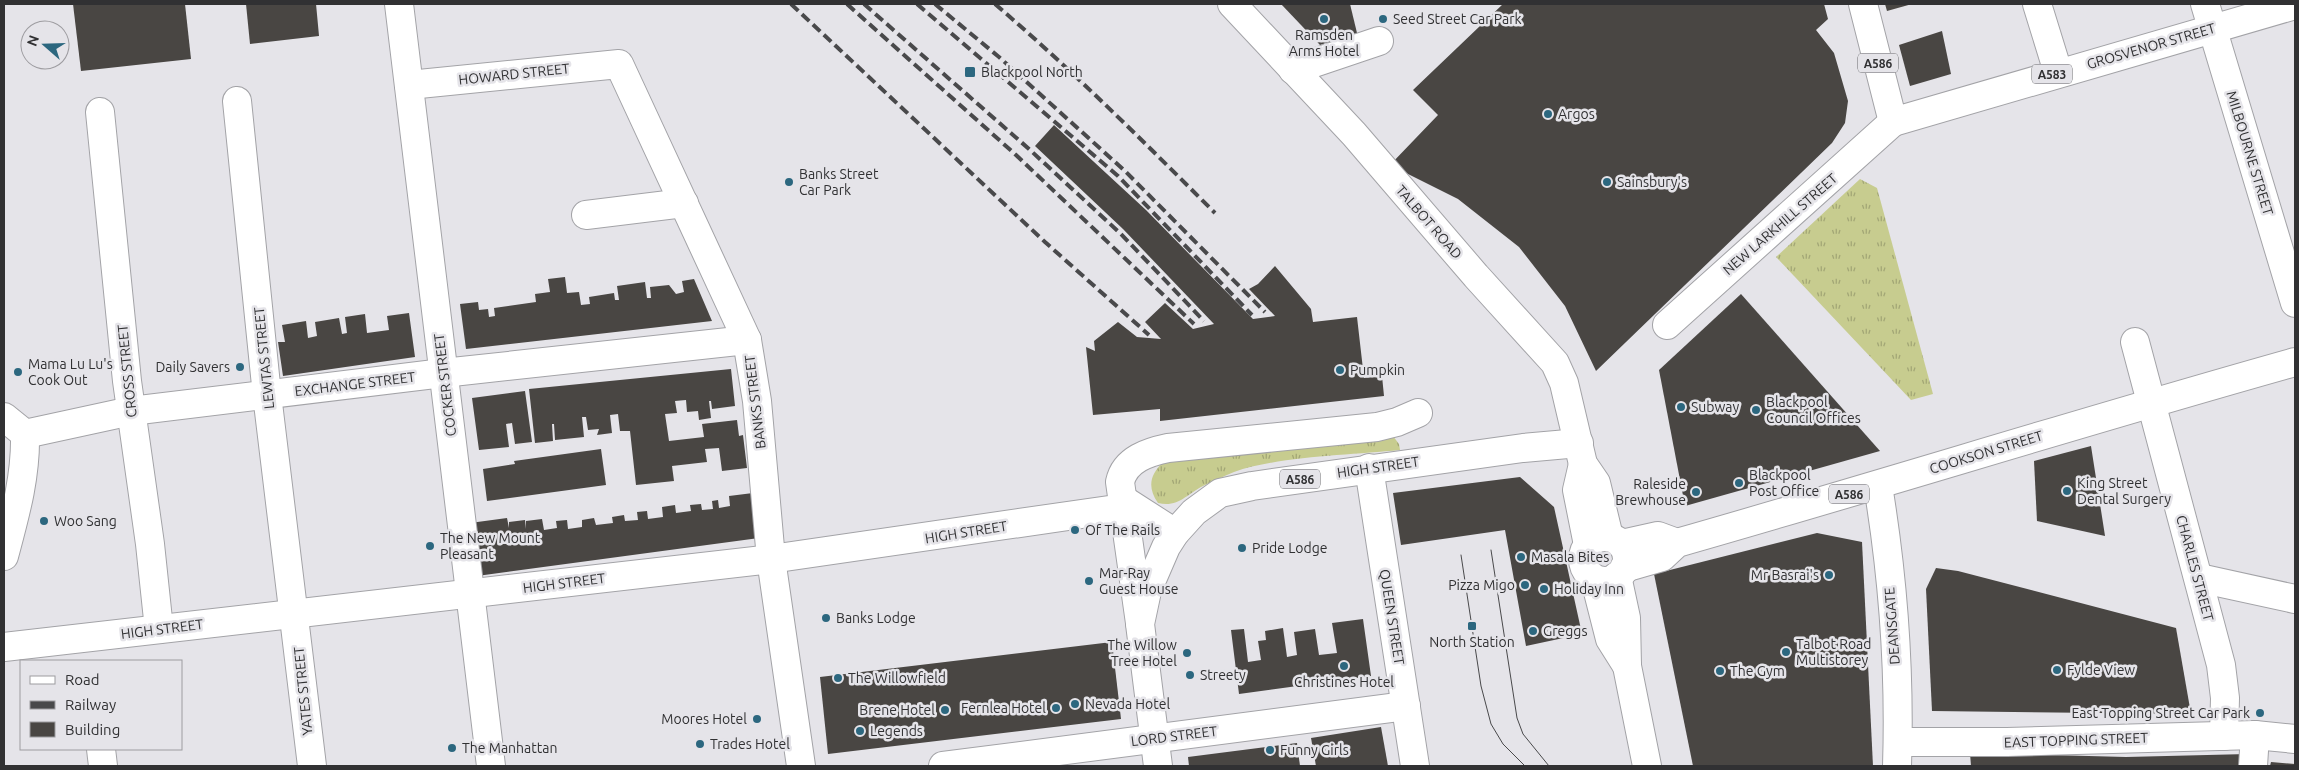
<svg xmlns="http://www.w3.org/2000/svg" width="2299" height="770" viewBox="0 0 2299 770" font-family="Ubuntu,sans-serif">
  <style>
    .grass { fill: url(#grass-tufts) }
    .building { fill: #494643 }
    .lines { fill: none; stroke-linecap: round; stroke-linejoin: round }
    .minor-casing { stroke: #a3a3a7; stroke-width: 30 }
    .major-casing { stroke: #a3a3a7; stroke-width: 30 }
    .minor { stroke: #fff; stroke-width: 28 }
    .major { stroke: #fff; stroke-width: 28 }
    .tram { stroke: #49494b; stroke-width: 1 }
    .rail { stroke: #49494b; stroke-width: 4; stroke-dasharray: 10 5; stroke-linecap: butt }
    .poi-dot { fill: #2c677f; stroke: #e5e4e9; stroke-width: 2 }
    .labels { text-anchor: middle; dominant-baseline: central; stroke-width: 5; stroke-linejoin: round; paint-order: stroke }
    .shield { fill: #e5e4e9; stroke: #67676a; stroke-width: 1 }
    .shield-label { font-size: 12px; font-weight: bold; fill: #313133 }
    .poi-label { font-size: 14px; fill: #313133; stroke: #e5e4e9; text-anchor: start }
    .street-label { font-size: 14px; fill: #313133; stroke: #e5e4e9 }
  </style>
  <defs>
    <pattern id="grass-tufts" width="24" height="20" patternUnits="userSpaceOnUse" patternTransform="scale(1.25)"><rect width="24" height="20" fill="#c7cc8f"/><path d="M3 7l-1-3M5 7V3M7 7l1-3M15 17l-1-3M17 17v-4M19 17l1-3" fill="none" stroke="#a2a675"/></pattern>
  </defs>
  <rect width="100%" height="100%" fill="#e5e4e9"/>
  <g class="grass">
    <polygon points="1860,179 1877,188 1933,394 1911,400 1776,257"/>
    <path d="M1393,436L1399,444L1400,450C1351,455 1280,456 1234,472C1224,476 1213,481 1203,486C1187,494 1178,508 1158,503C1147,487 1150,475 1163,462Z"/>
  </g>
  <g class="building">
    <polygon points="73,4 185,4 191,59 81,71"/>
    <polygon points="246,4 316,4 319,36 250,44"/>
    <polygon points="1281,4 1350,4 1357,33 1320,45"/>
    <polygon points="1503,4 1824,4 1828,19 1816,30 1834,53 1848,101 1845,123 1832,143 1596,371 1565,306 1519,247 1458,199 1390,165 1438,115 1413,90"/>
    <polygon points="1885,4 1912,4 1887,11"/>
    <polygon points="1942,31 1951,74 1910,86 1899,45"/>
    <polygon points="1054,125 1146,210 1253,319 1275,316 1249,289 1258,284 1275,266 1311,309 1313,322 1357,317 1364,378 1382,376 1384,396 1160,421 1160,409 1093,415 1086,347 1095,351 1094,341 1118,322 1137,337 1161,339 1145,322 1165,303 1193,329 1214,324 1123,229 1035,146"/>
    <polygon points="565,277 567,293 579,292 581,305 590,304 589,297 614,293 615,300 619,300 617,286 645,282 647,298 651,298 650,287 669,285 676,294 684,292 682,281 694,279 712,321 466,349 460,304 478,302 479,310 488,309 489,317 495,316 494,308 536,302 535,294 550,292 548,279"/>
    <polygon points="1741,294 1880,451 1685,506 1659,370"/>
    <polygon points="409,313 415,357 283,376 278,342 285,342 282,325 306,321 308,338 317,336 315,322 339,318 342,334 347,333 345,317 365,314 367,333 389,330 387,316"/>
    <polygon points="731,369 735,406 712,409 711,401 709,401 711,418 699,420 698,411 687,412 686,400 675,401 677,413 665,414 669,441 704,437 702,424 737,420 739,436 743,435 747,468 722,471 719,448 705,449 707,462 672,466 674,481 636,485 630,431 620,431 618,414 610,415 612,433 597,435 599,429 588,430 586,417 582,417 584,437 555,440 554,424 552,424 553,441 535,443 529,389"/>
    <polygon points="525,391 532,442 515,444 512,423 506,424 509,447 479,450 472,398"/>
    <polygon points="2091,446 2105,536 2037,521 2034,461"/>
    <polygon points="601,449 606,485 487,501 483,469 515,464 514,461"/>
    <polygon points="1520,477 1554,507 1582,634 1526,646 1505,530 1401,545 1393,493"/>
    <polygon points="753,493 759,538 477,576 470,523 507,518 509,528 509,522 525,520 526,529 526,521 542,519 544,530 557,528 556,521 567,520 568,529 582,527 582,520 594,518 596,525 613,523 612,517 624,515 625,521 638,520 637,512 647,511 648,519 663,517 662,507 675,505 676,513 691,511 690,505 701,504 702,510 713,509 712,501 718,500 719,508 730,506 729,496"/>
    <polygon points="1817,533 1862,542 1873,766 1693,766 1654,574"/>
    <polygon points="1936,568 1958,571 2176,628 2191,714 1932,711 1926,589"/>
    <polygon points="1363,619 1371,676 1239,694 1231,630 1244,629 1248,662 1261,660 1258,641 1266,640 1265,631 1283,628 1287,657 1297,655 1294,632 1315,629 1319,655 1337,653 1332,623"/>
    <polygon points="1112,642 1121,719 828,754 820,677"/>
    <polygon points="1381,727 1388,766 1316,766 1311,738"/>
    <polygon points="1297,743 1300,766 1189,766 1188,757"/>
    <polygon points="1970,753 2126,757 2248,754 2247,766 1971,766"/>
    <polygon points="2271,762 2295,764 2295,766 2270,766"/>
  </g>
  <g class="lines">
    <defs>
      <g id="minor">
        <polyline points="399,4 491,766"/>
        <polyline points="2037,4 2058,72"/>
        <polyline points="2205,4 2295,303"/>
        <polyline points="1293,70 1379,41"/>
        <polyline points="409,85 619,64 747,340 757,401 771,559 801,766"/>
        <polyline points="237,101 267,395 312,766"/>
        <polyline points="100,112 127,381 150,544 159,629"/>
        <polyline points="586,215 684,203"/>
        <polyline points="1667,325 1893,122"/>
        <polyline points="2135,342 2221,665 2225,698 2224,736"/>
        <polyline points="4,417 25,434"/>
        <polyline points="25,434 131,411 443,373 747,340"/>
        <polyline points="1369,468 1415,766"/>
        <path d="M1878,486C1893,577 1900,674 1897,766"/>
        <polyline points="1122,499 1175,533"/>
        <path d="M4,556C15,515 26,477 25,434"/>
        <polyline points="2199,578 2295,599"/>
        <path d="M1140,623L1120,482C1125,459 1149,452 1168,448L1377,427L1397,422L1418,413"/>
        <polyline points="4,647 771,559 1123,508"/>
        <polyline points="1898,742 2007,742 2255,735 2295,739"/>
        <polyline points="101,749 103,766"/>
        <polyline points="943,766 1406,706"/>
        <polyline points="2253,766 2255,735"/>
      </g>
      <g id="major">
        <polyline points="1232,4 1354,134 1476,276 1555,363 1564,383 1583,464 1596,483 1609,537"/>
        <polyline points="1863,4 1893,122 2295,5"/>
        <polyline points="1583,464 1577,490 1588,545"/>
        <circle cx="1605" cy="559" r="22"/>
        <polyline points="1622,544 1658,536 1677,543"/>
        <path d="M1624,568L1662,557L1677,543C1884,484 2088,420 2295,362"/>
        <polyline points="1617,576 1626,618 1627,666 1647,766"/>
        <polyline points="1595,580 1610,639 1627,666"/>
        <polyline points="1158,766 1140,624 1147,591 1166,547 1175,533 1194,512 1220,493 1252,486 1523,448 1579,443"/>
      </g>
    </defs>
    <use href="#minor" class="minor-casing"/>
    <use href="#major" class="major-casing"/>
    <use href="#minor" class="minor"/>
    <use href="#major" class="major"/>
    <g class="tram">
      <polyline points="1491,550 1517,718 1523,734 1549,766"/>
      <polyline points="1461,555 1481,686 1491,724 1503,744 1525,766"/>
    </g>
    <g class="rail">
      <polyline points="791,4 1045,242 1149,335"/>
      <polyline points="847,4 1016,155 1194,324"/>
      <polyline points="864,4 1029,149 1121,234 1204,321"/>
      <polyline points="917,4 1118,176 1252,315"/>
      <polyline points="935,4 999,57 1125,171 1265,312"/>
      <path d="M995,4C1072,70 1143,141 1215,213"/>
    </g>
  </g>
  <g class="poi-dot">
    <circle cx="1324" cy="19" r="5"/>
    <circle cx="1383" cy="19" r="5"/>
    <rect x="964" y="66" width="12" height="12" rx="2.5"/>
    <circle cx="1548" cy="114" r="5"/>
    <circle cx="789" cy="182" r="5"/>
    <circle cx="1607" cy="182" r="5"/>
    <circle cx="240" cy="367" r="5"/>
    <circle cx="1340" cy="370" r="5"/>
    <circle cx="18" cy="372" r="5"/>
    <circle cx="1681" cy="407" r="5"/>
    <circle cx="1756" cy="410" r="5"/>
    <circle cx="1739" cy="483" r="5"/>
    <circle cx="2067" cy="491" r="5"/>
    <circle cx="1696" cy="492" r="5"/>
    <circle cx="44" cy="521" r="5"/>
    <circle cx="1075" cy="530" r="5"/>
    <circle cx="430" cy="546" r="5"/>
    <circle cx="1242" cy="548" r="5"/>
    <circle cx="1521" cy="557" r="5"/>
    <circle cx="1829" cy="575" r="5"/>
    <circle cx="1089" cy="581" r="5"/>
    <circle cx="1525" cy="585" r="5"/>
    <circle cx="1544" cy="589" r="5"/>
    <circle cx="826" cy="618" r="5"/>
    <rect x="1467" y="621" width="10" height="10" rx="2.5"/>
    <circle cx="1533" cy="631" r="5"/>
    <circle cx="1786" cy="652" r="5"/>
    <circle cx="1187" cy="653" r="5"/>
    <circle cx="1344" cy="666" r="5"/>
    <circle cx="2057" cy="670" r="5"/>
    <circle cx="1720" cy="671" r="5"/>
    <circle cx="1190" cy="675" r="5"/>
    <circle cx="838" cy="678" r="5"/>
    <circle cx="1075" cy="704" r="5"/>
    <circle cx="1056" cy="708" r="5"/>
    <circle cx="945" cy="710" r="5"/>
    <circle cx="2260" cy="713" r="5"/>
    <circle cx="757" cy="719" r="5"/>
    <circle cx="860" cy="731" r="5"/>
    <circle cx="700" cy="744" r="5"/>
    <circle cx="452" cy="748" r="5"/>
    <circle cx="1270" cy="750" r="5"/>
  </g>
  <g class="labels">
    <g class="shield">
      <rect x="1858" y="53.5" width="40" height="19" rx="4"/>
      <rect x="2032" y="64.5" width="40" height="19" rx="4"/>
      <rect x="1280" y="469.5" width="40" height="19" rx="4"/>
      <rect x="1829" y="484.5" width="40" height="19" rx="4"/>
    </g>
    <g class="shield-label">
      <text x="1878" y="63">A586</text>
      <text x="2052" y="74">A583</text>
      <text x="1300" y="479">A586</text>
      <text x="1849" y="494">A586</text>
    </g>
    <g class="poi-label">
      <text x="1393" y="19">Seed Street Car Park</text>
      <text x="1324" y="35" text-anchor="middle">Ramsden<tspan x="1324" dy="16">Arms Hotel</tspan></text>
      <text x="981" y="72">Blackpool North</text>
      <text x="1558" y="114">Argos</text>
      <text x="799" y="174">Banks Street<tspan x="799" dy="16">Car Park</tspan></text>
      <text x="1617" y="182">Sainsbury's</text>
      <text x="28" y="364">Mama Lu Lu's<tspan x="28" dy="16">Cook Out</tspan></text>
      <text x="230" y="367" text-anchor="end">Daily Savers</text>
      <text x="1350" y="370">Pumpkin</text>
      <text x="1766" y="402">Blackpool<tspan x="1766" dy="16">Council Offices</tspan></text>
      <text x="1691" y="407">Subway</text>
      <text x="1749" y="475">Blackpool<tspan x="1749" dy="16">Post Office</tspan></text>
      <text x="2077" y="483">King Street<tspan x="2077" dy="16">Dental Surgery</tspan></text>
      <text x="1686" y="484" text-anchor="end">Raleside<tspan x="1686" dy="16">Brewhouse</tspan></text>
      <text x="54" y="521">Woo Sang</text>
      <text x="1085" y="530">Of The Rails</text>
      <text x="440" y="538">The New Mount<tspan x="440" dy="16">Pleasant</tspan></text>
      <text x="1252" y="548">Pride Lodge</text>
      <text x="1531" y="557">Masala Bites</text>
      <text x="1099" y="573">Mar-Ray<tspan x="1099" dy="16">Guest House</tspan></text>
      <text x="1819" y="575" text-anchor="end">Mr Basrai's</text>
      <text x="1515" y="585" text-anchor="end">Pizza Migo</text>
      <text x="1554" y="589">Holiday Inn</text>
      <text x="836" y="618">Banks Lodge</text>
      <text x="1543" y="631">Greggs</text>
      <text x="1472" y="642" text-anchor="middle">North Station</text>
      <text x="1796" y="644">Talbot Road<tspan x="1796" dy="16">Multistorey</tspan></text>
      <text x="1177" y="645" text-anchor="end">The Willow<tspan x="1177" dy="16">Tree Hotel</tspan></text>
      <text x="2067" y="670">Fylde View</text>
      <text x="1730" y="671">The Gym</text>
      <text x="1200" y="675">Streety</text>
      <text x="848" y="678">The Willowfield</text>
      <text x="1344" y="682" text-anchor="middle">Christines Hotel</text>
      <text x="1085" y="704">Nevada Hotel</text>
      <text x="1046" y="708" text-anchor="end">Fernlea Hotel</text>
      <text x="935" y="710" text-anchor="end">Brene Hotel</text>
      <text x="2250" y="713" text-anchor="end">East Topping Street Car Park</text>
      <text x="747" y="719" text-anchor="end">Moores Hotel</text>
      <text x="870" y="731">Legends</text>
      <text x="710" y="744">Trades Hotel</text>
      <text x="462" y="748">The Manhattan</text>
      <text x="1280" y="750">Funny Girls</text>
    </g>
    <g class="street-label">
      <text transform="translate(2151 46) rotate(-16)">GROSVENOR STREET</text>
      <text transform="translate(514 74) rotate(-6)">HOWARD STREET</text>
      <text transform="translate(2250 153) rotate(73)">MILBOURNE STREET</text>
      <text transform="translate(1429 222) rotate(49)">TALBOT ROAD</text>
      <text transform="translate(1780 224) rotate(-41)">NEW LARKHILL STREET</text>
      <text transform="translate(264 358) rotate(-96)">LEWTAS STREET</text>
      <text transform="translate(127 371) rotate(-96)">CROSS STREET</text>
      <text transform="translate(355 384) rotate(-7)">EXCHANGE STREET</text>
      <text transform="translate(445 385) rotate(-97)">COCKER STREET</text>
      <text transform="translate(755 402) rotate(-97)">BANKS STREET</text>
      <text transform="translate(1986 452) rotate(-17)">COOKSON STREET</text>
      <text transform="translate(1378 467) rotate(-8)">HIGH STREET</text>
      <text transform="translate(966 532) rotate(-9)">HIGH STREET</text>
      <text transform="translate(2195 568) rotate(75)">CHARLES STREET</text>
      <text transform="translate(564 583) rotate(-7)">HIGH STREET</text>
      <text transform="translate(1392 617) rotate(81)">QUEEN STREET</text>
      <text transform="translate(1892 626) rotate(-94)">DEANSGATE</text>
      <text transform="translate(162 629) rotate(-7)">HIGH STREET</text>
      <text transform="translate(303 691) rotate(-96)">YATES STREET</text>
      <text transform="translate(1174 736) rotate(-7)">LORD STREET</text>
      <text transform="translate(2076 740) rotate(-2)">EAST TOPPING STREET</text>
    </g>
  </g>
  <rect width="2299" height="770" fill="none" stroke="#313133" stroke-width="10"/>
  <rect x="20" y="660" width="162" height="90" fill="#e5e4e9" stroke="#9d9ca0"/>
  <rect x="30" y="676" width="25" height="8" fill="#ffffff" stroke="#9d9ca0"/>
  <text x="65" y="685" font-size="15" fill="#313133">Road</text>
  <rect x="30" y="701" width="25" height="8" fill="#49494b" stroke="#9d9ca0"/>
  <text x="65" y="710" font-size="15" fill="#313133">Railway</text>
  <rect x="30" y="722" width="25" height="15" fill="#494643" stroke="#9d9ca0"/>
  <text x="65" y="735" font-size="15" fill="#313133">Building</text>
  <g transform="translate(45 45) rotate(290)"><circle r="24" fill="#e5e4e9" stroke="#9d9ca0"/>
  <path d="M0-4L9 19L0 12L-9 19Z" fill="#2c677f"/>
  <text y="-8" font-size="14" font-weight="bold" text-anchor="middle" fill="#313133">N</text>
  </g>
</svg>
